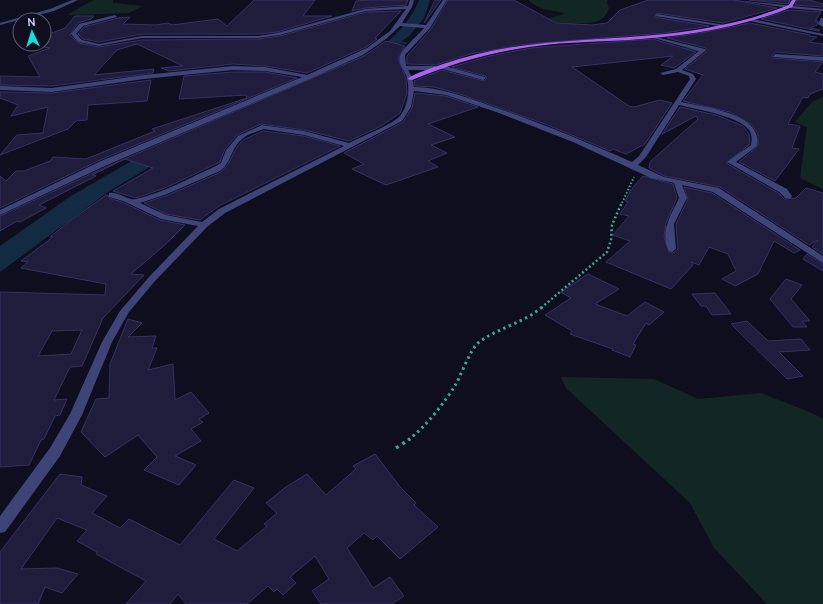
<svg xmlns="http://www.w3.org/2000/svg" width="823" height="604" viewBox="0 0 823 604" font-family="Manrope,sans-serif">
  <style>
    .green { fill: #122724 }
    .water { fill: #132b42 }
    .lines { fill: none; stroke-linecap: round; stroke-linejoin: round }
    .stream { stroke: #132b42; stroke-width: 2 }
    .building { fill: #1f1c3c; stroke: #353166; fill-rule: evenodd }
    .path-far3 { stroke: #3aa491; stroke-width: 2; stroke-dasharray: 1.5 2; stroke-linecap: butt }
    .path-far2 { stroke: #3aa491; stroke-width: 2.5; stroke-dasharray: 2 2.5; stroke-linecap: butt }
    .path-far1 { stroke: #3aa491; stroke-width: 3; stroke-dasharray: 2.5 3.5; stroke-linecap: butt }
    .path { stroke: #3aa491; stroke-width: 3.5; stroke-dasharray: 3 4.5; stroke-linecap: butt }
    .minor { fill: #3e4378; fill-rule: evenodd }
    .major { fill: #aa63ee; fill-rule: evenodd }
  </style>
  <rect width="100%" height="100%" fill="#0f0e1e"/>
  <g class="green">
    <polygon points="93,0 113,0 113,3 143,6 129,13 67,15"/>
    <path d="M529,0H608L607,2L609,9C607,12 605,17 602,19C592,27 541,22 527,21C540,18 554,19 565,13L543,9L531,3Z"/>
    <polygon points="823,97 823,189 800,178 807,127 795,122 812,102"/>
    <polygon points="561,377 654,379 698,399 761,393 812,413 823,419 823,604 767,604 714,548 690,503 566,388"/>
  </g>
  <path class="water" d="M419,0H430L424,18L410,35L381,58L176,151L108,192L0,272V246L71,196L142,155L377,50C396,36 410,22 419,0Z"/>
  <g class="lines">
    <g class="stream">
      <polyline points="605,37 635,41"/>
      <polyline points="395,42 406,43"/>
      <polyline points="680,48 702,51"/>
    </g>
  </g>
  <g class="building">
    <polygon points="254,0 315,0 303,16 332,16 277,32 258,34 142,34 99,42 83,39 78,34 84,27 118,18 130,17 123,24 156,25 168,23 172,25 218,19 227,26"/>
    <polygon points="370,0 408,0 406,5 365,8 352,11 356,1"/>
    <polygon points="435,0 441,0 424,23"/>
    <polygon points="448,0 514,0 556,23 592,25 607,23 620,10 648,0 733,0 777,8 723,23 657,13 654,17 709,26 665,33 526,44 470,54 436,65 407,64 407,56 431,29"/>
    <polygon points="749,0 790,0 788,4"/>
    <polygon points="797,0 809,0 823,4 822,7 795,5"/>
    <polygon points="789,10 821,12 815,21 818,21 817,25 810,28 820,30 818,31 761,19"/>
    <polygon points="401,11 375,38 377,39 366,47 307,73 265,66 233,64 169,71 161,68 183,66 137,44 117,50 94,75 154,69 153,73 52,86 0,85 0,76 40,77 28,56 50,48 21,44 44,44 44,36 65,28 75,16 94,16 91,19 78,23 70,35 78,43 99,47 142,40 258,39 280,36 366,12"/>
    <polygon points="750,23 810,35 809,36 817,37 809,42 823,44 823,56 775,52 772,56 773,58 823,62 815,72 823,74 823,89 810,94 808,98 803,97 788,124 800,126 792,148 799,149 775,181 739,162 758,146 758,134 752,125 730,112 683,101 703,75 685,69 706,52 706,48 667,38 712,31"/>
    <polygon points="653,39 696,52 674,68 661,65 673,56 572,67 629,106 634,107 660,100 672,103 645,144 626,154 613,149 610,151 545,124 463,95 434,87 415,86 414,81 442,70 484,81 487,78 485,76 452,67 490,56 531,48"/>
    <polygon points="386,41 405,46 398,59 406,78 407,93 400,113 381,126 349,141 304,130 261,124 237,135 225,149 220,162 165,188 136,198 113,191 153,168 125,159 92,175 96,176 39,205 46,208 20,222 17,221 0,231 0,216 108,166 364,56"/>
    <polygon points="233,72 265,72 297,78 100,160 0,208 0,176 6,181 16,171 24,171 50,161 53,157 86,159 155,131 152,129 247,98 246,95 179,99 184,76"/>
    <polygon points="151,80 147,101 88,105 87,120 76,121 68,129 0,155 17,135 43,133 48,107 11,116 18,105 0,98 0,92 52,93"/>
    <polygon points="415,93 446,96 478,107 428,124 455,137 431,145 447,153 428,161 438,167 386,185 352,169 364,164 344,153 403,122 412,108"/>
    <polygon points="680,107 716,115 743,126 749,134 750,144 726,163 780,194 784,199 796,198 806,188 823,193 823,254 812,247 818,240 809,245 720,187 664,176 649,168 650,162 698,119 696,116 662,134"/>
    <polygon points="263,131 304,136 340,146 219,206 200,220 166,214 144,203 168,195 221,172 228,164 237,147 243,140"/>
    <polygon points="643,176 673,184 677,198 666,223 664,237 669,252 673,253 678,249 676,224 688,199 684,187 712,193 800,250 794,253 774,241 758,274 735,286 722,279 736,271 728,254 709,247 699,265 691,262 693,265 671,289 606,262 630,241 613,235 629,216 620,214 628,202 625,201 630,192 629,192"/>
    <path d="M106,195H108L109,198L122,202L160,220L185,225L168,242L131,274L144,275L103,318L82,366L70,367L54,400L67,399L60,415L55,416L44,439L41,440L29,465L0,467V292L105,295L106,284L21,268L28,262L21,261L53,237H50L71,220ZM82,330L71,354L38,356L52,331Z"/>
    <polygon points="807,254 823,264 823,271 803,259"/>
    <polygon points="588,274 619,289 595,304 627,316 645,302 664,312 649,325 646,323 633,344 636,345 630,357 612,350 613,349 570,334 572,331 545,315 571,298 561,292"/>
    <polygon points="786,279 802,285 791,299 810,321 802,321 807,327 793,327 770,299"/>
    <polygon points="715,293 731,314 712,315 706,306 701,306 692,294"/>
    <polygon points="128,319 142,323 128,337 156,336 152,348 157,348 148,370 173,364 175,400 191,392 209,413 199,419 203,422 191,429 201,441 175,456 196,465 179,485 144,470 157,457 138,435 105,457 81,432 96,399 109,398 110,364"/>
    <polygon points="747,321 768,341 801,339 810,350 779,352 803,376 787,379 731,324"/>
    <polygon points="375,454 401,488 416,503 414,505 438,527 400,559 377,536 373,540 364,533 347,548 373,588 390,577 404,596 392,604 321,604 312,591 329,579 315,556 290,577 296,583 283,595 277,589 274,592 268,586 247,604 186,604 178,594 170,604 126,604 146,581 96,554 97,552 77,541 87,530 57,518 21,569 57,568 78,574 62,593 45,587 38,604 0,604 0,552 60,474 82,477 81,485 107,496 92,513 120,528 129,519 180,545 234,480 254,488 214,539 237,551 267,526 264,524 277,513 266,503 286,487 307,474 326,495 356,469 353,466"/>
  </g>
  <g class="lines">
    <polyline class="path-far3" points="622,203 634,177"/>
    <polyline class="path-far2" points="541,308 607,252 611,240 612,225 622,202"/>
    <path class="path-far1" d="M408,440C425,428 445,402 456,384C462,373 470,350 478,343C497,328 524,323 542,307"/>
    <polyline class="path" points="396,448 410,439"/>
    <g class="minor">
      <polygon points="72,0 78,0 54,11 0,25 0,23 50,9"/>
      <path d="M410,0H414L412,7L402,23L426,25L443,0H447L430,28L405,55L406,66H435L438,68L435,70H408L412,77L414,87C440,87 466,97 491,106C539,122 586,142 632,162L639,156L690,79L689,76L678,72L663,75L660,73L676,69L699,51L650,37L652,36L705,49V51L682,70L693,74L696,79L681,102C703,107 764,113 757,146L736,162L787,189L792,196L791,198H785L781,193L727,162L751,145C752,140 752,134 749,130C739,116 695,109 679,105L646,157L638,165L664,177L719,188L823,256V263L713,192L682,185L687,198L674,224L676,249L672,252L669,251C659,232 671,215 679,198L674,183L651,178L573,142L499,113L446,95L414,91L411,107L402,121L225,213L207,227L155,281L129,312L112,342L82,415L60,456L5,532L0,533V516L50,448L70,414L102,342L120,311L149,277L198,226L161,219L123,201L109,197V193C118,191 128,201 136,199C163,193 189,178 214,167L221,163L226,150L238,136L262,125L304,131L349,143C361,137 390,125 398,118C408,109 410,89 407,78C405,70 397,64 400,56C402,49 419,34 424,28L400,26L386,39L363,55L312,78L107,165L0,215V210L101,161L302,77L265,71L233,70L144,79L52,92L0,90V86L52,88L144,75L233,66L265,67L307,75L367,48L390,31L406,9L366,11L280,35L258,38H142L99,46L78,42L71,34L79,24L115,15L117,17L83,26L76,34L82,40L99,44L142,36H258L277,33L365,9L408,6ZM263,129L304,135L344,146L219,209L202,222L166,215L140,203L167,194L220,171C232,162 231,148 242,139C247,134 257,132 263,129Z"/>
      <polygon points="734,0 823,9 823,11 789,8"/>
      <polygon points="657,14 725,25 727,26 725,27 655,16"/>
      <polygon points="821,18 823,18 823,27 818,24"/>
      <polygon points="752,19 823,34 823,36 750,21"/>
      <polygon points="775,54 823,57 823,61 773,57"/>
      <polygon points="441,65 485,77 486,78 483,80 439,68 439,66"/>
    </g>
    <path class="major" d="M792,0H796L792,7C740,28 685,36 629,40C592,42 554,42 517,49C480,55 446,66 412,80L407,79C417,72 432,68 443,64C517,38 590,42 665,34C708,29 749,21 789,5Z"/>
  </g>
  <g transform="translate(32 32) rotate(356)"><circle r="19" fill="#0f0e1e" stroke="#5c5c76"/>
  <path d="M0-3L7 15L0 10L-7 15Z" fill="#18dedb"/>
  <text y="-6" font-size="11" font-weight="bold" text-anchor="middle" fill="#d0d0fa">N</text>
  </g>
</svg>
